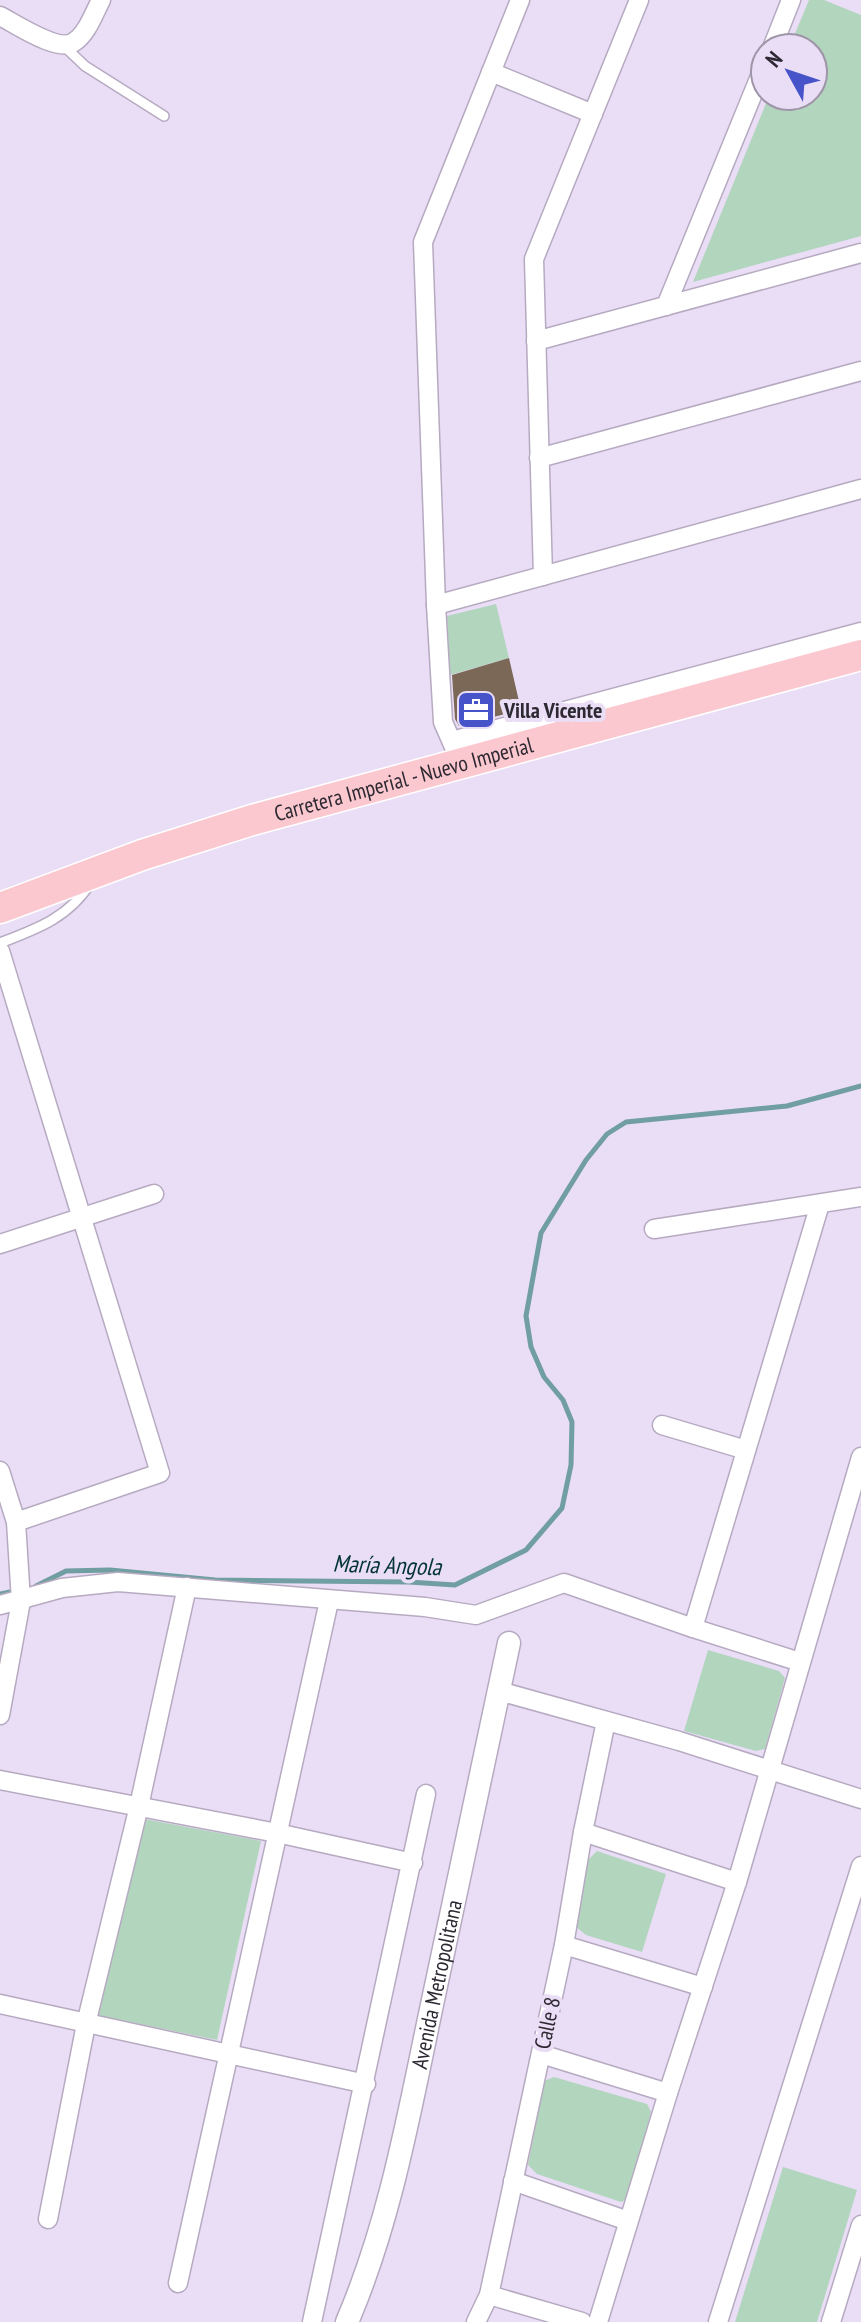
<svg xmlns="http://www.w3.org/2000/svg" width="861" height="2322" viewBox="0 0 861 2322" font-family="'PT Sans Narrow',sans-serif">
  <style>
    .green { fill: #b2d5be }
    .lines { fill: none; stroke-linecap: round; stroke-linejoin: round }
    .stream { stroke: #709ea1; stroke-width: 5 }
    .building { fill: #7b6857 }
    .service-casing { stroke: #b6aac1; stroke-width: 12 }
    .minor-casing { stroke: #b6aac1; stroke-width: 21 }
    .tertiary-casing { stroke: #b6aac1; stroke-width: 25 }
    .trunk-casing { stroke: #fff; stroke-width: 33 }
    .service { stroke: #fff; stroke-width: 9 }
    .minor { stroke: #fff; stroke-width: 18 }
    .tertiary { stroke: #fff; stroke-width: 22 }
    .trunk { stroke: #fcc8cf; stroke-width: 30 }
    .labels { text-anchor: middle; dominant-baseline: central; stroke-width: 8; stroke-linejoin: round; paint-order: stroke }
    .poi-label { font-size: 22px; font-weight: bold; fill: #2d2932; stroke: #eaddf6; text-anchor: start }
    .street-label { font-size: 22px; fill: #2d2932; stroke: #eaddf6 }
    .water-label { font-size: 24px; font-style: italic; fill: #033336; stroke: #eaddf6 }
  </style>
  <rect width="100%" height="100%" fill="#eaddf6"/>
  <g class="green">
    <polygon points="809,0 824,0 861,15 861,236 693,282 769,96 813,96 813,48 789,48"/>
    <polygon points="496,604 509,658 450,675 447,616"/>
    <polygon points="708,1650 779,1671 785,1678 765,1749 756,1751 684,1731"/>
    <polygon points="139,1818 261,1841 217,2040 96,2015"/>
    <polygon points="597,1851 666,1874 642,1952 586,1935 576,1927 588,1860"/>
    <polygon points="554,2077 647,2104 651,2112 628,2199 621,2202 537,2174 528,2165 544,2081"/>
    <polygon points="783,2167 857,2190 817,2322 735,2322"/>
  </g>
  <g class="lines">
    <g class="stream">
      <polyline points="36,1586 66,1571 110,1570 215,1580 409,1582 455,1585 526,1550 562,1508 571,1465 572,1422 563,1400 544,1377 531,1347 526,1316 541,1233 586,1160 607,1134 626,1122 787,1106 861,1086"/>
      <polyline points="0,1594 15,1591"/>
    </g>
  </g>
  <polygon class="building" points="509,658 521,710 459,726 455,719 452,675"/>
  <g class="lines">
    <defs>
      <g id="service">
        <polyline points="64,46 85,66 164,116"/>
        <path d="M0,943C37,929 70,917 91,882"/>
      </g>
      <g id="minor">
        <path d="M0,16C16,24 58,53 74,42C87,34 94,13 101,0"/>
        <polyline points="772,48 791,0"/>
        <polyline points="491,72 593,114"/>
        <polyline points="666,306 765,64"/>
        <polyline points="536,341 861,253"/>
        <polyline points="539,458 861,371"/>
        <polyline points="543,576 534,259 639,0"/>
        <polyline points="436,605 861,489"/>
        <polyline points="452,741 861,632"/>
        <polyline points="461,763 443,722 436,605 423,242 520,0"/>
        <polyline points="0,951 160,1473 16,1522"/>
        <polyline points="654,1229 861,1197"/>
        <polyline points="0,1244 154,1194"/>
        <polyline points="662,1425 746,1450"/>
        <polyline points="0,1471 16,1522 21,1601 0,1715"/>
        <polyline points="0,1605 62,1588 118,1582 425,1607 476,1615 564,1583 693,1628 800,1662"/>
        <polyline points="693,1628 820,1204"/>
        <polyline points="499,1691 679,1741 861,1799"/>
        <polyline points="0,1780 277,1833 413,1863"/>
        <polyline points="583,1832 737,1882"/>
        <polyline points="564,1945 703,1987"/>
        <polyline points="0,2004 366,2084"/>
        <polyline points="541,2054 668,2093"/>
        <polyline points="513,2181 628,2221"/>
        <polyline points="48,2219 86,2024 139,1806 187,1587"/>
        <polyline points="178,2283 329,1601"/>
        <polyline points="489,2295 582,2322"/>
        <polyline points="312,2322 426,1794"/>
        <polyline points="476,2322 489,2295 564,1945 583,1832 606,1721"/>
        <polyline points="598,2322 668,2093 737,1882 861,1457"/>
        <polyline points="718,2322 861,1866"/>
        <polyline points="831,2322 861,2225"/>
      </g>
      <g id="tertiary">
        <path id="s1" d="M347,2322C391,2220 410,2108 433,2000C458,1881 484,1762 509,1643"/>
      </g>
      <g id="trunk">
        <path id="s2" d="M0,908L142,855L252,820L861,655"/>
      </g>
    </defs>
    <use href="#service" class="service-casing"/>
    <use href="#minor" class="minor-casing"/>
    <use href="#tertiary" class="tertiary-casing"/>
    <use href="#trunk" class="trunk-casing"/>
    <use href="#service" class="service"/>
    <use href="#minor" class="minor"/>
    <use href="#tertiary" class="tertiary"/>
    <use href="#trunk" class="trunk"/>
  </g>
  <defs>
    <symbol id="office-square" viewBox="-11 -11 22 22"><rect x="-9" y="-9" width="18" height="18" rx="4" fill="#4753c8" stroke="#eaddf6"/><path d="M-6-3h4V-5.5h4V-3h4V5H-6ZM-1-4.5V-3h2v-1.5ZM-6 0V1H6V0Z" fill="#fff"/></symbol>
  </defs>
  <g fill-rule="evenodd">
    <use href="#office-square" x="454" y="688" width="44" height="44"/>
  </g>
  <g class="labels">
    <g class="poi-label">
      <text x="504" y="710">Villa Vicente</text>
    </g>
    <g class="street-label">
      <text stroke="none"><textPath href="#s2" startOffset="424">Carretera Imperial - Nuevo Imperial</textPath></text>
      <text stroke="none"><textPath href="#s1" startOffset="350">Avenida Metropolitana</textPath></text>
      <text transform="translate(547 2023) rotate(-78)">Calle 8</text>
    </g>
    <g class="water-label">
      <text transform="translate(387 1565) rotate(2)">María Angola</text>
    </g>
  </g>
  <g transform="translate(789 72) rotate(310)"><circle r="38" fill="#eaddf6" stroke="#9e95a8" stroke-width="2"/>
  <path d="M0-6L14 30L0 20L-14 30Z" fill="#4753c8"/>
  <text y="-12" font-size="22" font-weight="bold" text-anchor="middle" fill="#2d2932">N</text>
  </g>
</svg>
